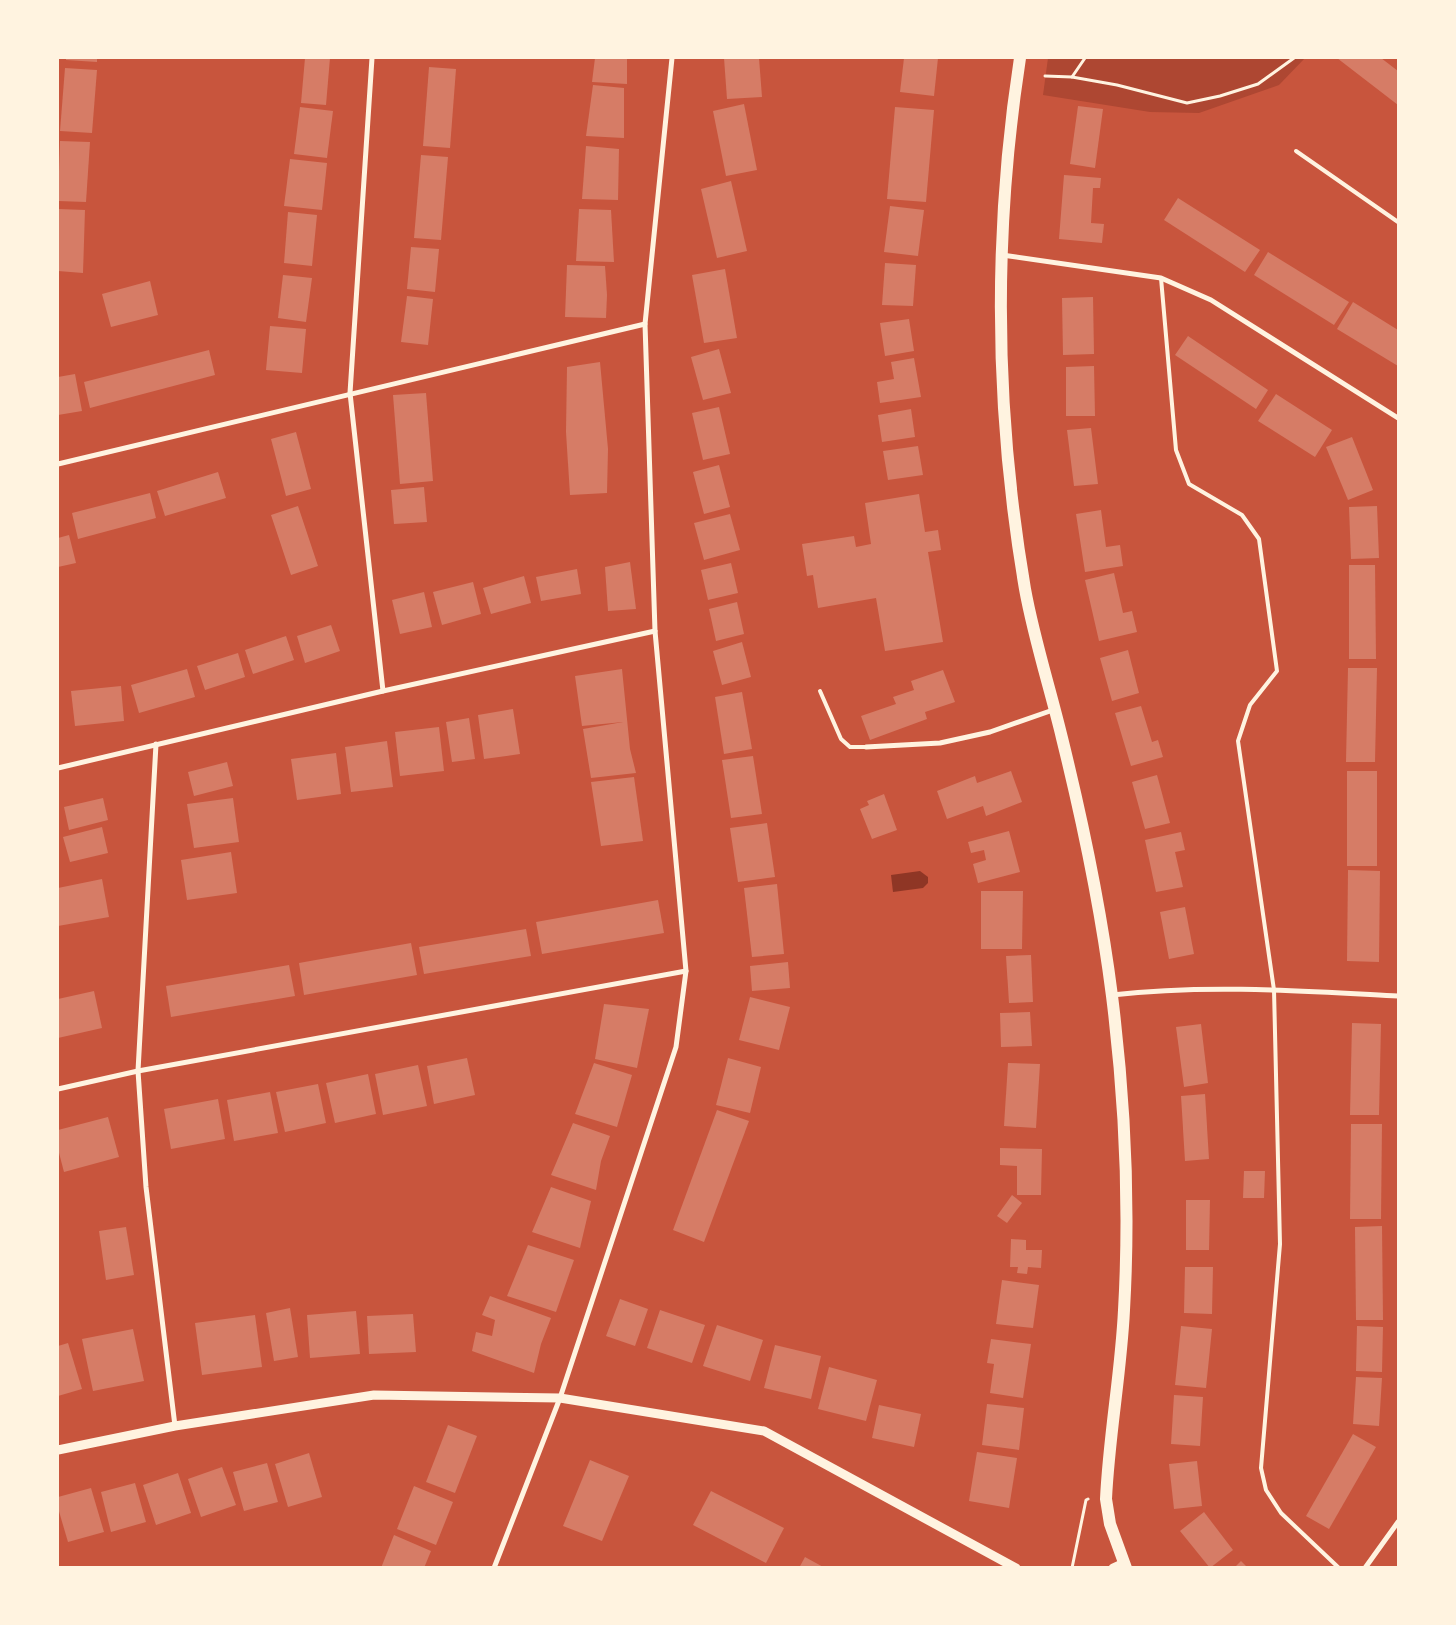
<svg xmlns="http://www.w3.org/2000/svg" width="1456" height="1625" viewBox="0 0 1456 1625" font-family="Signika,sans-serif">
  <style>
    .green { fill: #ae4732 }
    .water { fill: #8f3625 }
    .building { fill: #d67c66 }
    .lines { fill: none; stroke-linecap: round; stroke-linejoin: round }
    .path { stroke: #fff3e0; stroke-width: 3 }
    .service { stroke: #fff3e0; stroke-width: 4 }
    .minor { stroke: #fff3e0; stroke-width: 5 }
    .tertiary { stroke: #fff3e0; stroke-width: 9 }
    .primary { stroke: #fff3e0; stroke-width: 12 }
  </style>
  <rect width="100%" height="100%" fill="#c8553d"/>
  <polygon class="green" points="1048,58 1305,58 1279,85 1199,113 1150,112 1043,95"/>
  <polygon class="water" points="920,871 928,877 928,883 923,888 893,892 891,875"/>
  <g class="building">
    <polygon points="66,58 97,58 97,62 66,60"/>
    <polygon points="305,58 330,58 326,105 301,103"/>
    <polygon points="595,58 627,58 627,84 592,82"/>
    <polygon points="724,58 759,58 762,97 727,99"/>
    <polygon points="904,58 938,58 934,96 900,92"/>
    <polygon points="1337,58 1381,58 1398,71 1398,105"/>
    <polygon points="429,67 456,69 450,148 423,146"/>
    <polygon points="65,68 97,70 92,133 60,131"/>
    <polygon points="593,85 624,88 624,138 586,136"/>
    <polygon points="744,104 757,170 726,176 713,111"/>
    <polygon points="1078,106 1103,109 1095,168 1070,164"/>
    <polygon points="300,107 333,111 327,158 294,154"/>
    <polygon points="895,107 934,110 926,202 887,199"/>
    <polygon points="60,141 90,142 86,202 58,201"/>
    <polygon points="586,146 619,149 618,200 582,199"/>
    <polygon points="421,155 448,157 441,240 414,238"/>
    <polygon points="290,159 327,163 322,210 284,206"/>
    <polygon points="1064,175 1101,178 1100,188 1093,188 1091,223 1104,224 1102,243 1059,239"/>
    <polygon points="731,181 747,251 717,258 701,189"/>
    <polygon points="1178,198 1260,250 1245,272 1164,220"/>
    <polygon points="890,206 924,210 918,256 884,252"/>
    <polygon points="58,209 85,210 83,273 58,271"/>
    <polygon points="579,209 611,210 614,262 576,261"/>
    <polygon points="288,212 317,215 312,266 284,263"/>
    <polygon points="411,247 439,249 435,292 407,289"/>
    <polygon points="1268,252 1349,302 1334,325 1254,275"/>
    <polygon points="885,263 916,265 913,306 882,305"/>
    <polygon points="567,265 605,266 607,295 606,318 565,317"/>
    <polygon points="725,269 737,338 704,343 692,275"/>
    <polygon points="283,275 312,278 306,322 278,318"/>
    <polygon points="150,281 158,315 111,327 102,294"/>
    <polygon points="407,296 433,299 428,345 401,342"/>
    <polygon points="1093,297 1094,354 1063,355 1062,298"/>
    <polygon points="1353,302 1398,330 1398,366 1337,329"/>
    <polygon points="909,319 914,351 885,356 880,323"/>
    <polygon points="270,326 306,329 302,373 266,370"/>
    <polygon points="1188,336 1268,390 1256,409 1175,355"/>
    <polygon points="719,349 731,393 703,400 691,357"/>
    <polygon points="209,350 215,375 90,408 84,382"/>
    <polygon points="914,358 921,397 880,403 877,382 894,379 891,362"/>
    <polygon points="600,362 608,449 607,493 570,495 566,432 567,367"/>
    <polygon points="1094,366 1095,416 1066,416 1066,367"/>
    <polygon points="75,374 82,411 58,415 58,377"/>
    <polygon points="426,393 433,481 400,484 393,395"/>
    <polygon points="1276,394 1332,430 1315,457 1258,421"/>
    <polygon points="719,407 730,454 703,460 692,413"/>
    <polygon points="911,409 915,437 882,442 878,415"/>
    <polygon points="1091,428 1098,484 1074,486 1067,430"/>
    <polygon points="296,432 311,489 286,496 271,439"/>
    <polygon points="1352,437 1373,490 1348,500 1326,447"/>
    <polygon points="918,446 923,475 888,480 883,451"/>
    <polygon points="719,465 730,507 704,514 693,472"/>
    <polygon points="218,472 226,498 165,516 157,491"/>
    <polygon points="424,487 427,522 394,524 391,490"/>
    <polygon points="150,493 156,518 78,539 72,513"/>
    <polygon points="919,494 925,532 938,530 941,550 928,552 943,642 885,651 876,598 818,608 813,575 807,576 802,544 854,536 856,547 871,544 865,503"/>
    <polygon points="298,506 318,566 291,575 271,515"/>
    <polygon points="1377,506 1379,558 1351,559 1349,507"/>
    <polygon points="1101,510 1106,547 1120,545 1123,566 1085,572 1076,514"/>
    <polygon points="730,514 740,550 704,560 694,523"/>
    <polygon points="69,535 76,563 58,567 58,538"/>
    <polygon points="630,562 636,609 608,611 605,567"/>
    <polygon points="731,563 738,593 708,600 701,570"/>
    <polygon points="1349,565 1375,565 1376,659 1349,659"/>
    <polygon points="577,569 581,594 541,601 536,577"/>
    <polygon points="1114,573 1123,613 1132,611 1137,632 1099,641 1085,580"/>
    <polygon points="524,576 531,603 491,614 483,588"/>
    <polygon points="473,582 481,614 442,625 433,592"/>
    <polygon points="424,592 432,627 400,634 392,600"/>
    <polygon points="737,602 744,634 716,641 709,609"/>
    <polygon points="331,625 340,651 305,663 297,636"/>
    <polygon points="286,636 294,660 253,674 245,650"/>
    <polygon points="742,642 751,677 722,685 713,651"/>
    <polygon points="1128,650 1139,693 1112,701 1100,658"/>
    <polygon points="238,653 245,677 205,690 197,666"/>
    <polygon points="1348,668 1377,668 1375,762 1346,762"/>
    <polygon points="187,669 195,697 139,713 131,685"/>
    <polygon points="622,669 630,749 636,773 591,778 583,729 623,722 582,726 575,676"/>
    <polygon points="943,670 955,702 925,712 927,719 870,740 861,716 896,704 893,697 914,690 911,681"/>
    <polygon points="121,686 124,721 75,726 71,691"/>
    <polygon points="742,692 752,749 724,754 715,697"/>
    <polygon points="1141,706 1152,742 1158,740 1163,757 1131,766 1115,713"/>
    <polygon points="513,709 520,754 484,759 478,715"/>
    <polygon points="469,718 475,759 452,762 446,722"/>
    <polygon points="439,727 444,771 400,776 395,732"/>
    <polygon points="387,741 393,787 351,792 345,747"/>
    <polygon points="336,753 341,794 297,800 291,759"/>
    <polygon points="753,756 762,814 731,818 722,760"/>
    <polygon points="227,762 233,786 194,796 188,772"/>
    <polygon points="1011,771 1022,802 986,816 983,806 947,819 937,791 975,776 977,783"/>
    <rect x="1347" y="771" width="30" height="95"/>
    <polygon points="1157,775 1170,823 1145,829 1132,782"/>
    <polygon points="634,777 643,841 601,846 591,782"/>
    <polygon points="884,794 897,830 872,839 860,809 869,805 867,801"/>
    <polygon points="103,798 108,820 69,830 64,807"/>
    <polygon points="233,798 239,842 194,848 187,804"/>
    <polygon points="767,823 775,877 738,882 730,828"/>
    <polygon points="102,827 108,853 70,862 63,837"/>
    <polygon points="1009,831 1020,872 978,883 973,864 986,860 984,850 971,853 968,842"/>
    <polygon points="1181,832 1185,850 1175,852 1183,887 1156,892 1145,840"/>
    <polygon points="231,852 237,893 187,900 181,860"/>
    <polygon points="1348,870 1380,871 1379,962 1347,961"/>
    <polygon points="102,879 109,917 58,926 58,888"/>
    <polygon points="777,884 784,954 752,957 744,888"/>
    <polygon points="981,891 1023,891 1022,949 981,949"/>
    <polygon points="658,900 664,933 542,954 536,922"/>
    <polygon points="1185,907 1194,954 1169,959 1160,912"/>
    <polygon points="526,929 531,956 424,974 419,947"/>
    <polygon points="411,943 417,975 304,995 299,963"/>
    <polygon points="1031,955 1033,1002 1009,1003 1006,956"/>
    <polygon points="788,962 790,988 752,991 750,966"/>
    <polygon points="289,965 295,996 171,1017 166,986"/>
    <polygon points="94,991 102,1028 58,1038 58,999"/>
    <polygon points="750,997 790,1007 779,1050 739,1040"/>
    <polygon points="604,1004 649,1009 637,1068 595,1059"/>
    <polygon points="1030,1012 1032,1046 1001,1047 1000,1013"/>
    <polygon points="1352,1023 1381,1024 1379,1115 1350,1115"/>
    <polygon points="1201,1024 1208,1083 1184,1087 1176,1027"/>
    <polygon points="467,1058 475,1095 434,1104 427,1066"/>
    <polygon points="728,1058 761,1067 750,1113 716,1105"/>
    <polygon points="594,1063 632,1075 617,1127 575,1114"/>
    <polygon points="1008,1063 1040,1064 1036,1128 1004,1126"/>
    <polygon points="418,1065 427,1106 383,1115 375,1074"/>
    <polygon points="368,1074 376,1114 335,1123 326,1083"/>
    <polygon points="318,1084 326,1123 285,1132 276,1092"/>
    <polygon points="270,1092 278,1133 234,1141 227,1100"/>
    <polygon points="1205,1094 1209,1159 1185,1161 1181,1096"/>
    <polygon points="218,1099 225,1139 171,1149 164,1109"/>
    <polygon points="717,1110 749,1121 704,1242 673,1230"/>
    <polygon points="108,1117 119,1157 64,1172 58,1149 58,1130"/>
    <polygon points="573,1123 610,1136 601,1161 596,1190 551,1175"/>
    <polygon points="1351,1124 1382,1124 1381,1219 1350,1219"/>
    <polygon points="1000,1148 1042,1149 1041,1195 1017,1195 1017,1166 1000,1165"/>
    <polygon points="1244,1171 1265,1171 1264,1198 1243,1198"/>
    <polygon points="551,1187 591,1201 580,1248 532,1232"/>
    <polygon points="1012,1195 1022,1203 1007,1223 997,1216"/>
    <polygon points="1186,1200 1210,1200 1209,1250 1186,1250"/>
    <polygon points="1382,1226 1383,1320 1356,1320 1355,1227"/>
    <polygon points="126,1227 134,1275 106,1280 99,1231"/>
    <polygon points="1011,1239 1026,1240 1026,1250 1042,1250 1041,1268 1028,1267 1027,1274 1017,1273 1018,1267 1010,1267"/>
    <polygon points="528,1245 574,1260 556,1312 507,1296"/>
    <polygon points="1185,1267 1213,1267 1212,1314 1184,1313"/>
    <polygon points="1002,1280 1039,1285 1033,1328 996,1324"/>
    <polygon points="490,1296 551,1318 541,1344 534,1373 472,1351 476,1332 492,1336 495,1320 482,1315"/>
    <polygon points="620,1299 648,1309 635,1346 606,1336"/>
    <polygon points="290,1308 298,1357 274,1361 266,1313"/>
    <polygon points="660,1310 705,1325 692,1363 647,1348"/>
    <polygon points="356,1311 360,1354 310,1358 307,1315"/>
    <polygon points="413,1314 416,1352 369,1354 367,1316"/>
    <polygon points="255,1315 262,1367 202,1375 195,1323"/>
    <polygon points="717,1325 763,1340 750,1381 703,1366"/>
    <polygon points="1181,1326 1212,1329 1206,1388 1175,1385"/>
    <polygon points="1357,1326 1383,1327 1382,1372 1356,1371"/>
    <polygon points="133,1329 144,1381 93,1391 82,1339"/>
    <polygon points="991,1339 1031,1344 1023,1398 990,1393 994,1364 987,1363"/>
    <polygon points="68,1343 82,1389 58,1396 58,1346"/>
    <polygon points="775,1345 821,1356 811,1399 764,1388"/>
    <polygon points="829,1367 877,1380 866,1421 818,1409"/>
    <polygon points="1356,1377 1382,1378 1379,1426 1353,1424"/>
    <polygon points="1174,1395 1203,1397 1200,1446 1171,1444"/>
    <polygon points="987,1404 1024,1408 1019,1450 982,1445"/>
    <polygon points="879,1405 921,1414 914,1447 872,1438"/>
    <polygon points="448,1425 477,1436 455,1493 426,1482"/>
    <polygon points="1353,1434 1376,1447 1329,1529 1306,1516"/>
    <polygon points="977,1452 1017,1458 1009,1508 969,1501"/>
    <polygon points="309,1453 322,1497 288,1507 275,1464"/>
    <polygon points="590,1460 629,1476 602,1541 563,1526"/>
    <polygon points="1197,1461 1202,1506 1174,1509 1169,1464"/>
    <polygon points="267,1463 278,1502 244,1511 233,1472"/>
    <polygon points="222,1467 236,1505 201,1517 188,1479"/>
    <polygon points="178,1473 191,1513 156,1525 143,1485"/>
    <polygon points="135,1483 146,1522 111,1532 101,1492"/>
    <polygon points="414,1486 453,1502 436,1545 397,1529"/>
    <polygon points="91,1488 104,1532 68,1542 58,1508 58,1497"/>
    <polygon points="711,1491 784,1528 766,1563 693,1525"/>
    <polygon points="1204,1512 1233,1550 1210,1568 1180,1531"/>
    <polygon points="394,1535 431,1551 424,1568 381,1568"/>
    <polygon points="805,1557 825,1568 799,1568"/>
    <polygon points="1241,1561 1248,1568 1234,1568"/>
  </g>
  <g class="lines">
    <g class="path">
      <polyline points="1045,76 1072,77 1117,85 1187,103 1220,96 1258,84 1294,58"/>
      <polyline points="1072,77 1085,58"/>
      <polyline points="1072,1568 1086,1500 1088,1499"/>
    </g>
    <g class="service">
      <polyline points="1296,151 1398,222"/>
      <polyline points="1161,278 1176,450 1189,484 1242,515 1259,539 1277,671 1250,705 1238,741 1274,990 1280,1244 1261,1468 1266,1490 1281,1513 1339,1568"/>
      <polyline points="820,691 841,739 850,747 866,747"/>
    </g>
    <g class="minor">
      <polyline points="372,58 350,393 383,691"/>
      <polyline points="1002,255 1161,278 1211,300 1398,418"/>
      <polyline points="58,464 645,324"/>
      <polyline points="156,744 138,1071 146,1187 175,1426"/>
      <polyline points="866,747 940,743 990,732 1053,710"/>
      <polyline points="58,768 383,691 655,631"/>
      <path d="M1112,995C1207,984 1303,991 1398,996"/>
      <polyline points="58,1089 138,1071 686,971"/>
      <polyline points="494,1568 560,1398 676,1047 686,971 655,631 645,324 672,58"/>
      <polyline points="1365,1568 1398,1522"/>
    </g>
    <g class="tertiary">
      <polyline points="58,1450 175,1426 374,1395 560,1398 764,1431 1016,1568"/>
      <polyline points="1113,1568 1124,1563"/>
    </g>
    <path class="primary" d="M1020,58C993,233 995,413 1025,589C1034,639 1050,688 1062,738C1083,823 1101,909 1112,996C1125,1100 1130,1205 1124,1310C1121,1373 1109,1435 1106,1499L1110,1524L1126,1568"/>
  </g>
  <rect width="1456" height="1625" fill="none" stroke="#fff3e0" stroke-width="118"/>
</svg>
